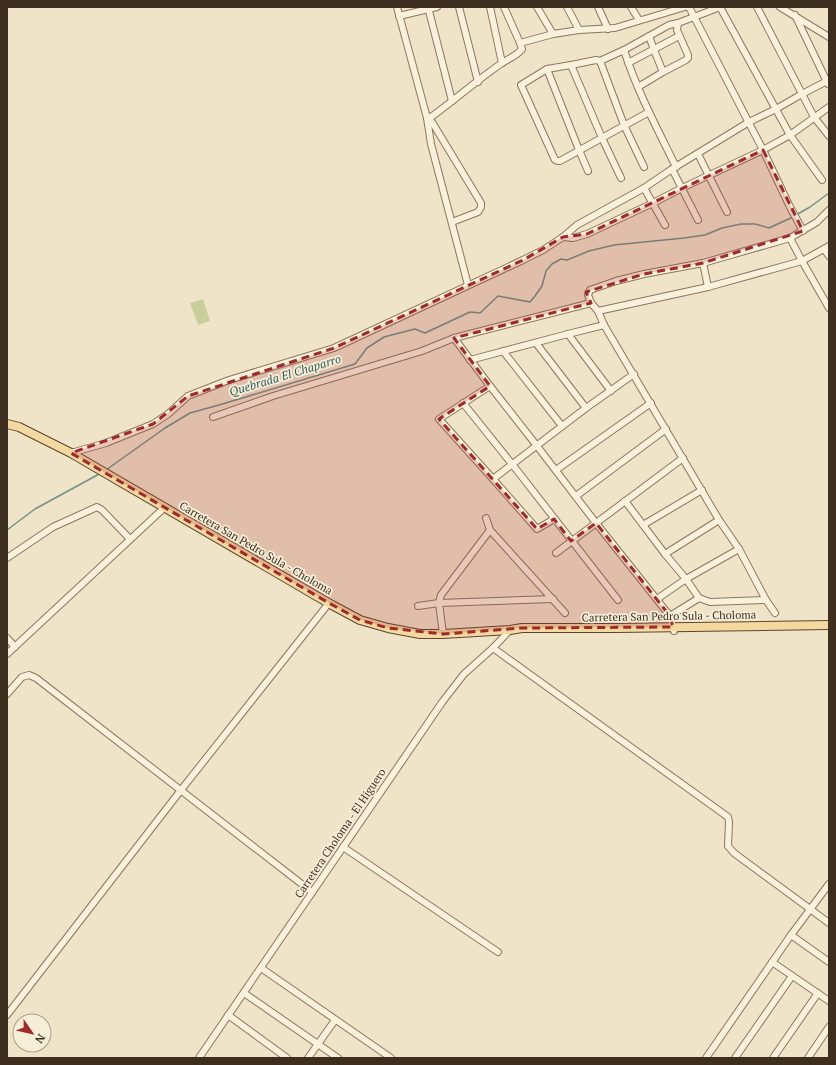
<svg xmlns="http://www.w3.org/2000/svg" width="836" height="1065" viewBox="0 0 836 1065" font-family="'PT Serif',serif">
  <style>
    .green { fill: #c9cf9b }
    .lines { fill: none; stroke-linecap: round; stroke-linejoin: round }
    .stream { stroke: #6f938a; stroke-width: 1.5 }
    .minor-casing { stroke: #8d765c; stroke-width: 8 }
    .major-casing { stroke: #5b4430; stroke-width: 10 }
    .minor { stroke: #faf1dc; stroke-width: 6 }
    .major { stroke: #f3d9a0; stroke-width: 8 }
    .marked { fill: #9e2a2b; fill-opacity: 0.2; stroke: #9e2a2b; stroke-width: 3; stroke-dasharray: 8 5; stroke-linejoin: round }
    .labels { text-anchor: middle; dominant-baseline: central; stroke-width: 3.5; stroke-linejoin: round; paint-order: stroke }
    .street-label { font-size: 11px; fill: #3d2e20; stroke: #f7eed8 }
    .water-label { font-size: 12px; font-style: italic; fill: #2f5d5a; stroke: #f7eed8 }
  </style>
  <rect width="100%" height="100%" fill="#f0e4c8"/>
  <polygon class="green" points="203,299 210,321 198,325 190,303"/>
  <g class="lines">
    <g class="stream">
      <polyline points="796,215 810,207 829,193"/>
      <polyline points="106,470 165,428 190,413 219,405 355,364 367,348 384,337 415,329 425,333 470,312 480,313 498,296 530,302 535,296 542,286 546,271 552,264 561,259 567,260 589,251 614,245 684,238 705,235 722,228 741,224 755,224 769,228 793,217"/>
      <polyline points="7,530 35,509 101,473"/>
    </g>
    <defs>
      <g id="minor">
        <path d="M397,7L427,118L431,117C455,100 477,80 502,63C508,59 518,55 522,49L520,43L504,7"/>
        <polyline points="428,7 452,101"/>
        <polyline points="459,7 478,82"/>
        <polyline points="490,7 502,63"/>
        <polyline points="537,7 553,34"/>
        <polyline points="567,7 579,30"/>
        <polyline points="598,7 608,29"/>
        <polyline points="631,7 639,20"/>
        <polyline points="689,7 763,150 790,207 803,231"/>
        <polyline points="720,7 790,135 822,180"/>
        <polyline points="757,7 814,117 829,136"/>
        <polyline points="780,7 829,37"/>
        <polyline points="795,15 828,84"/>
        <polyline points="399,16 437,7"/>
        <polyline points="649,36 654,50 663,72"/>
        <polyline points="520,43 553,34 579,30 615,28 685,7"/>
        <path d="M624,50C637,91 657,128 676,167"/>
        <polyline points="600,61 624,50 669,25 678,23"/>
        <polyline points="628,63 679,36"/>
        <polyline points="571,65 602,138 621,178"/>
        <polyline points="547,69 579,150 588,171"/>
        <polyline points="638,87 663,72 686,60 688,58 688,55 677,30 678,23 694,17 720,7"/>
        <polyline points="427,118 431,144 468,285"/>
        <polyline points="428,124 431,122 432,122 481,203 481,207 478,212 452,222"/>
        <polyline points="698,154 727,212"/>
        <polyline points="644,167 624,125 600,61 596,60 571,65 547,69 521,85 555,160 558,161 560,161 649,112"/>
        <polyline points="672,169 698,220"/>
        <polyline points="644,188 665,225"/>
        <polyline points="563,237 573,238 587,234 653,203 682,188 763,150 790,135 829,107"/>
        <polyline points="790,238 802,261 829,308"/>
        <polyline points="824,249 829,256"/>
        <polyline points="703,263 708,287"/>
        <polyline points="598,311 708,287 802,261 829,246"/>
        <polyline points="568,334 611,391"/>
        <polyline points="454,338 490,386 537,446 596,523 670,616 674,631"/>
        <polyline points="536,343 586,408"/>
        <polyline points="503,351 562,426"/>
        <polyline points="470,360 568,334 604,325"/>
        <polyline points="490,386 439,419 493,479"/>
        <polyline points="463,403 512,464 618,600"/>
        <polyline points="213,417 273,396 422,351 454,338 591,303"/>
        <polyline points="71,453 106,443 153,424 168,414 188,396 229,380 334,348 523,260 543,250 563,237 577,225 644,188 672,169 749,122 776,109 802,94 829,80"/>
        <polyline points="556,470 651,403"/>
        <polyline points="576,496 666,429"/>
        <polyline points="625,501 665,554 686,579 699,598"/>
        <polyline points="486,518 490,530 565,613"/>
        <polyline points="554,519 537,529 493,479 586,408 634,374"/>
        <polyline points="643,525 702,490"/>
        <polyline points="556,553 683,458"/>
        <polyline points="665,554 719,520"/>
        <polyline points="7,558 53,527 97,507 102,510 130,539"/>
        <polyline points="657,599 686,579 739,549"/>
        <polyline points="418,606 439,603 553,599"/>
        <polyline points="775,613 766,600 739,549 719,520 604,325 598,311 591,303 588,295 590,290 616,281 644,274 703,263 790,238 817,222 829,210"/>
        <polyline points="670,616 699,598 710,602 766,600"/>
        <polyline points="443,634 439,603 441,595 490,530"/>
        <polyline points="7,638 15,647"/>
        <polyline points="493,648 728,817 729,822 728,846 734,853 829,923"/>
        <polyline points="7,654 165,507"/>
        <polyline points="7,694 22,677 29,675 36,678 312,892"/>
        <polyline points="343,847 498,952"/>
        <polyline points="791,935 829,962"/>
        <polyline points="772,962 829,1001"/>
        <polyline points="261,968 391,1058"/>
        <polyline points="244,993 338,1058"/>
        <polyline points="7,1015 181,790 329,603"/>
        <polyline points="228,1015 287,1058"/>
        <polyline points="199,1058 443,701 464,674 493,648 510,630"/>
        <polyline points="308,1058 335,1020"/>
        <polyline points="706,1058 791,935 829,884"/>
        <polyline points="735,1058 792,976"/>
        <polyline points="773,1058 818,993"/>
        <polyline points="808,1058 829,1027"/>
      </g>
      <polyline id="major" points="7,424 19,427 71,453 332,605 360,620 388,628 420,634 443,634 510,630 522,628 617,628 829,625"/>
    </defs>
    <use href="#minor" class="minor-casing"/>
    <use href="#major" class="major-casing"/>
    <use href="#minor" class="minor"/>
    <use href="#major" class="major"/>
  </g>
  <path class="marked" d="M763,150L803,231L703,263L644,274L586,292L591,303L454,338L490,386L439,419L537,529L554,519L571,541L596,523L670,616L673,627L522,628L443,634L388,628L360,620L329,603L71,453L153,424L188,396L334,348L523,260L563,237L587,234Z"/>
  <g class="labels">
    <g class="street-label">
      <text transform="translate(256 548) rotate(30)">Carretera San Pedro Sula - Choloma</text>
      <text transform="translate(669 616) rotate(-1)">Carretera San Pedro Sula - Choloma</text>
      <text transform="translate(340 833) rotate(-56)">Carretera Choloma - El Higuero</text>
    </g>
    <g class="water-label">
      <text transform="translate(285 375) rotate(-17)">Quebrada El Chaparro</text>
    </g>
  </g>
  <rect width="836" height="1065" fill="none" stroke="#3d2e20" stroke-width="16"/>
  <g transform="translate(32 1033) rotate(124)"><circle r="19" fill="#f7eed8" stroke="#ada18e"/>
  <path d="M0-3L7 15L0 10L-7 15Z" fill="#9e2a2b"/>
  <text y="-6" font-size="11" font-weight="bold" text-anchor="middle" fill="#3d2e20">N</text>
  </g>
</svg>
